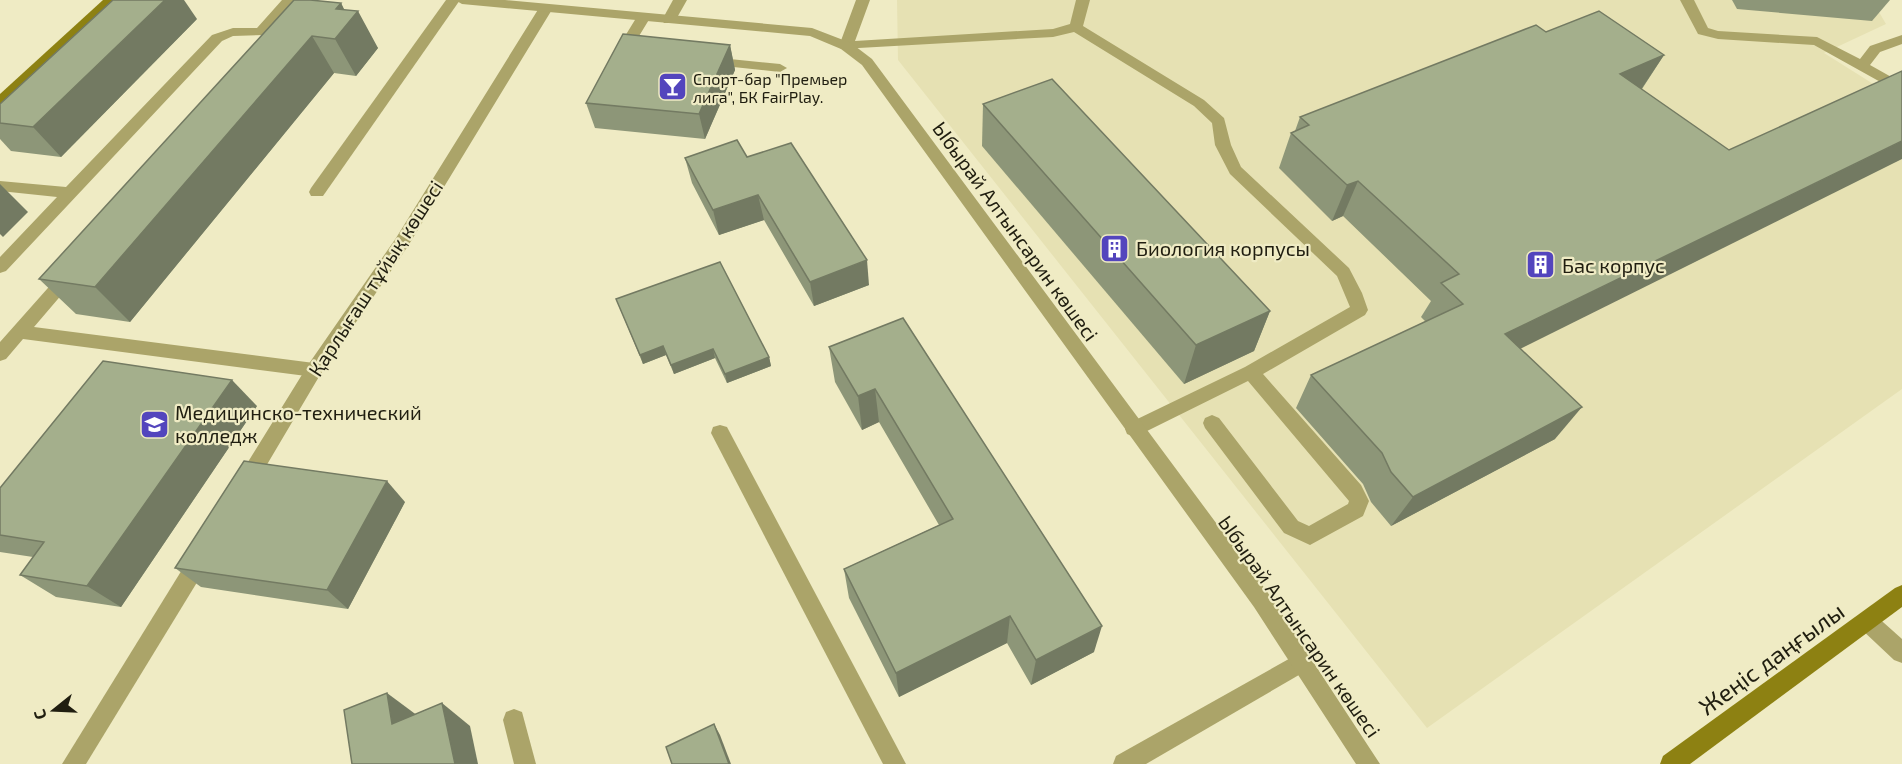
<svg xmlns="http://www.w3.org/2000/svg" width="1902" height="764" viewBox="0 0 1902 764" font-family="'Exo 2',sans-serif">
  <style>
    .built { fill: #e6e1b3 }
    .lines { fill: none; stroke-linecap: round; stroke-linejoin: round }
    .service { fill: #aba469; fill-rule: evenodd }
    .minor { fill: #aba469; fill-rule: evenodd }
    .tertiary { fill: #aba469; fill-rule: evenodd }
    .secondary { fill: #8d8112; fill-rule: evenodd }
    .wall { fill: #8d9678 }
    .shaded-wall { fill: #737a62 }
    .building { fill: #a4af8c; stroke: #737a62; stroke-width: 1.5 }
    .labels { text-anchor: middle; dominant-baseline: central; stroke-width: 4.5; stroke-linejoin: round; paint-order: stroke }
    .far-poi-label { font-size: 16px; fill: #201e10; stroke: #efebc4; text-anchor: start }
    .street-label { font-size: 20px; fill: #201e10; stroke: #efebc4 }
    .poi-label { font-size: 20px; fill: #201e10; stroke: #efebc4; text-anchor: start }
    .near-street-label { font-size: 24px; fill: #201e10; stroke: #efebc4 }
  </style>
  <rect width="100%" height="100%" fill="#efebc4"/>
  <polygon class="built" points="897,0 1872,0 1886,24 1824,53 1902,102 1902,389 1427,728 898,60"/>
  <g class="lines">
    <g class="service">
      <polygon points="282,0 296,0 265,35 233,36 222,41 6,271 0,273 0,257 57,197 0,191 0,181 66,187 212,35 233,28 257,28"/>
      <polygon points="446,0 460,0 323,196 311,196 309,192 311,188"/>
      <polygon points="673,0 687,0 674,23 664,23 662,20"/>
      <polygon points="856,0 870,0 855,41 1053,29 1070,24 1076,0 1090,0 1083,26 1204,100 1224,118 1231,145 1241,167 1349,268 1362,293 1368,310 1365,315 1263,374 1361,485 1369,501 1363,516 1310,545 1284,533 1205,428 1203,423 1205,418 1212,415 1219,418 1298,521 1309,526 1348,504 1349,501 1248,381 1141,434 1134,437 1127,434 1125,429 1127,424 1245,367 1350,307 1337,276 1230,174 1215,145 1212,123 1194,106 1074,32 1053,37 841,49 839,46"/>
      <polygon points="1680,0 1694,0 1708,28 1718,31 1817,37 1860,59 1870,46 1902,35 1902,44 1880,52 1870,65 1902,83 1902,94 1814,45 1718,39 1698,34"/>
      <polygon points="643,14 650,18 636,41 636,48 642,53 635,57 624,53 622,41 638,15"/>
      <polygon points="710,57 780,64 787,68 780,72 705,64 703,61 705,58"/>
      <polygon points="69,269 75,271 77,275 75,279 34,327 314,363 320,365 323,370 320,375 314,377 23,339 6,359 0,361 0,342 63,271"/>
      <polygon points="720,425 727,427 906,764 883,764 711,433 713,427"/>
      <polygon points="1867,611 1874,614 1902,639 1902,663 1894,660 1860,628 1856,621 1860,614"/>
      <polygon points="1303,651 1311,654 1314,661 1311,668 1146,764 1113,764 1116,756"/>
      <polygon points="514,709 522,712 536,764 514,764 503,720 506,712"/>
    </g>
    <g class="minor">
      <polygon points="546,4 553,8 408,246 320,375 252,490 245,492 238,490 235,484 238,478 308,365 396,238 539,8"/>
      <polygon points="200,550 207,552 210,559 207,566 86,764 62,764 193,552"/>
    </g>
    <polygon class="tertiary" points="455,0 505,0 812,28 851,43 872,59 1268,593 1380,764 1356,764 1254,607 862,65 841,49 810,36 462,4"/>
    <g class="secondary">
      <polygon points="103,0 118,0 5,105 0,107 0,94"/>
      <polygon points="1902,585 1902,607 1690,764 1660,764 1663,756 1895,588"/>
    </g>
  </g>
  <g class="wall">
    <polygon points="1732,0 1890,0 1872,21 1737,9"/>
    <polygon points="341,3 344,10 378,48 356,76 334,73 130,322 76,314 39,279"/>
    <polygon points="197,19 61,157 11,151 0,139 0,104"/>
    <polygon points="1546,32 1664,55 1642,89 1520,349 1555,439 1391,526 1371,502 1363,484 1296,408 1311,375 1426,322 1421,317 1431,301 1343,216 1332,221 1279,168 1291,133 1295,131 1300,117"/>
    <polygon points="730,45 735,70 705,139 595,128 586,103"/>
    <polygon points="983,104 1270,311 1254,351 1184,384 982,146"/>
    <polygon points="747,157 869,285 814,306 764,220 719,235 692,183 685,158"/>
    <polygon points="616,299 769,357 771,366 727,383 715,358 674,374 666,355 643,364"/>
    <polygon points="903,318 1094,652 1031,685 1007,643 899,697 849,598 844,569 939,525 879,422 862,430 835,382 829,347"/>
    <polygon points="257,406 121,607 56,597 20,575 33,557 0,552 0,488"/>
    <polygon points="405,502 348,609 201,587 175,568"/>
  </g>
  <g class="shaded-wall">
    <polygon points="165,0 184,0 197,19 61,157 33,127"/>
    <polygon points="341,3 350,21 358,11 378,48 356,76 335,39 336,9"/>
    <polygon points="312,36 334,73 130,322 95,287"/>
    <polygon points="730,45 735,70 705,139 699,114"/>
    <polygon points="1664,55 1640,91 1620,74"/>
    <polygon points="1902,141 1902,159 1482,368 1505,334"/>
    <polygon points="1358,181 1343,216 1332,221 1347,185"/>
    <polygon points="0,184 28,212 3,237 0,234"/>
    <polygon points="758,195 764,220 719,235 713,210"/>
    <polygon points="867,260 869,285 814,306 810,282"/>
    <polygon points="1270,311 1254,351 1184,384 1196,345"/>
    <polygon points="663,346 666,355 643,364 640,355"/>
    <polygon points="713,349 715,358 674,374 671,365"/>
    <polygon points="769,357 771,366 727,383 725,374"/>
    <polygon points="232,380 257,406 121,607 87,586"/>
    <polygon points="875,389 879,422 862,430 858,396"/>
    <polygon points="1582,407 1555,439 1391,526 1413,497"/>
    <polygon points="387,481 405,502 348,609 327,590"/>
    <polygon points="1010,616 1007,643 899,697 896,673"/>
    <polygon points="1102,626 1094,652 1031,685 1036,660"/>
    <polygon points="387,693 418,716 392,724"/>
    <polygon points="442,703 470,726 478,764 455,764"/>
    <polygon points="714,724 720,735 731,764 729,764"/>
  </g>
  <g class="building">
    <polygon points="113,0 165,0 33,127 0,123 0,104"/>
    <polygon points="294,0 310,0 341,3 336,9 358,11 335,39 312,36 95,287 39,279"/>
    <polygon points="1599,11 1664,55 1620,74 1729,150 1902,71 1902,141 1505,334 1582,407 1413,497 1391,472 1382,453 1311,375 1463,304 1441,283 1459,274 1358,181 1347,185 1291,133 1309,125 1300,117 1536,25 1546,32"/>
    <polygon points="623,34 730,45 699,114 586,103"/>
    <polygon points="1052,79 1270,311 1196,345 983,104"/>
    <polygon points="737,140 747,157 791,143 867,260 810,282 758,195 713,210 685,158"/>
    <polygon points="720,262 769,357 725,374 713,349 671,365 663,346 640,355 616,299"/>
    <polygon points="903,318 1102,626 1036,660 1010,616 896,673 844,569 953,519 875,389 858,396 829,347"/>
    <polygon points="103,361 232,380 87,586 20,575 44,542 0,535 0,488"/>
    <polygon points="244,461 387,481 327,590 175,568"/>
    <polygon points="387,693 392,724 442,703 455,764 352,764 344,710"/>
    <polygon points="714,724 729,764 672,764 666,747"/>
  </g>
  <defs>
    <symbol id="bar-square" viewBox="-11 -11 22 22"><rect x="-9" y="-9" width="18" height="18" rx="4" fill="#5345bd" stroke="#efebc4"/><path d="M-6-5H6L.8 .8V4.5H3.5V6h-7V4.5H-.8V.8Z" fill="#fff"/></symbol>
    <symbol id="building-square" viewBox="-11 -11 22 22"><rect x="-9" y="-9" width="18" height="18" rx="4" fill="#5345bd" stroke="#efebc4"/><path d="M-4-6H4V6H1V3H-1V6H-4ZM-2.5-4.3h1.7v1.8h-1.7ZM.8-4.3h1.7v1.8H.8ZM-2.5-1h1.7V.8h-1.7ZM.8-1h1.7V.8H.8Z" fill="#fff"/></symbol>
    <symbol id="university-square" viewBox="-11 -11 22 22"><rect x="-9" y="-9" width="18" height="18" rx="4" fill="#5345bd" stroke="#efebc4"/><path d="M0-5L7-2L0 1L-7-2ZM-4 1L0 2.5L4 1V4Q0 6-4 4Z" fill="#fff"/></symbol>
  </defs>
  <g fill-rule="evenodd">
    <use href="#bar-square" x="656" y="70" width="33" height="33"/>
    <use href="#building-square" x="1098" y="232" width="33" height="33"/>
    <use href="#building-square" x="1524" y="248" width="33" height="33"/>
    <use href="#university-square" x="138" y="408" width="33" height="33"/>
  </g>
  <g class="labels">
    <g class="far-poi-label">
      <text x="693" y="78">Спорт-бар "Премьер<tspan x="693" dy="18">лига", БК FairPlay.</tspan></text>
    </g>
    <g class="street-label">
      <text transform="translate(1016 231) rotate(54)">Ыбырай Алтынсарин көшесі</text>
      <text transform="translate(375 278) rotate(-57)">Қарлығаш тұйық көшесі</text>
      <text transform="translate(1300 626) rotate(55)">Ыбырай Алтынсарин көшесі</text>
    </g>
    <g class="poi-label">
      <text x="1136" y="248">Биология корпусы</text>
      <text x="1562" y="265">Бас корпус</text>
      <text x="175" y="412">Медицинско-технический<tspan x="175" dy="23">колледж</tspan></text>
    </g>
    <g class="near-street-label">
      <text transform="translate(1771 658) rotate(-36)">Жеңіс даңғылы</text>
    </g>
  </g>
  <g transform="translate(54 710) rotate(252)" stroke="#efebc4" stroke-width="4.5" paint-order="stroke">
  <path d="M0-4.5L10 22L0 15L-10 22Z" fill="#201e10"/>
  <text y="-9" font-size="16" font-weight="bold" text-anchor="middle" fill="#201e10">С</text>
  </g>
</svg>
